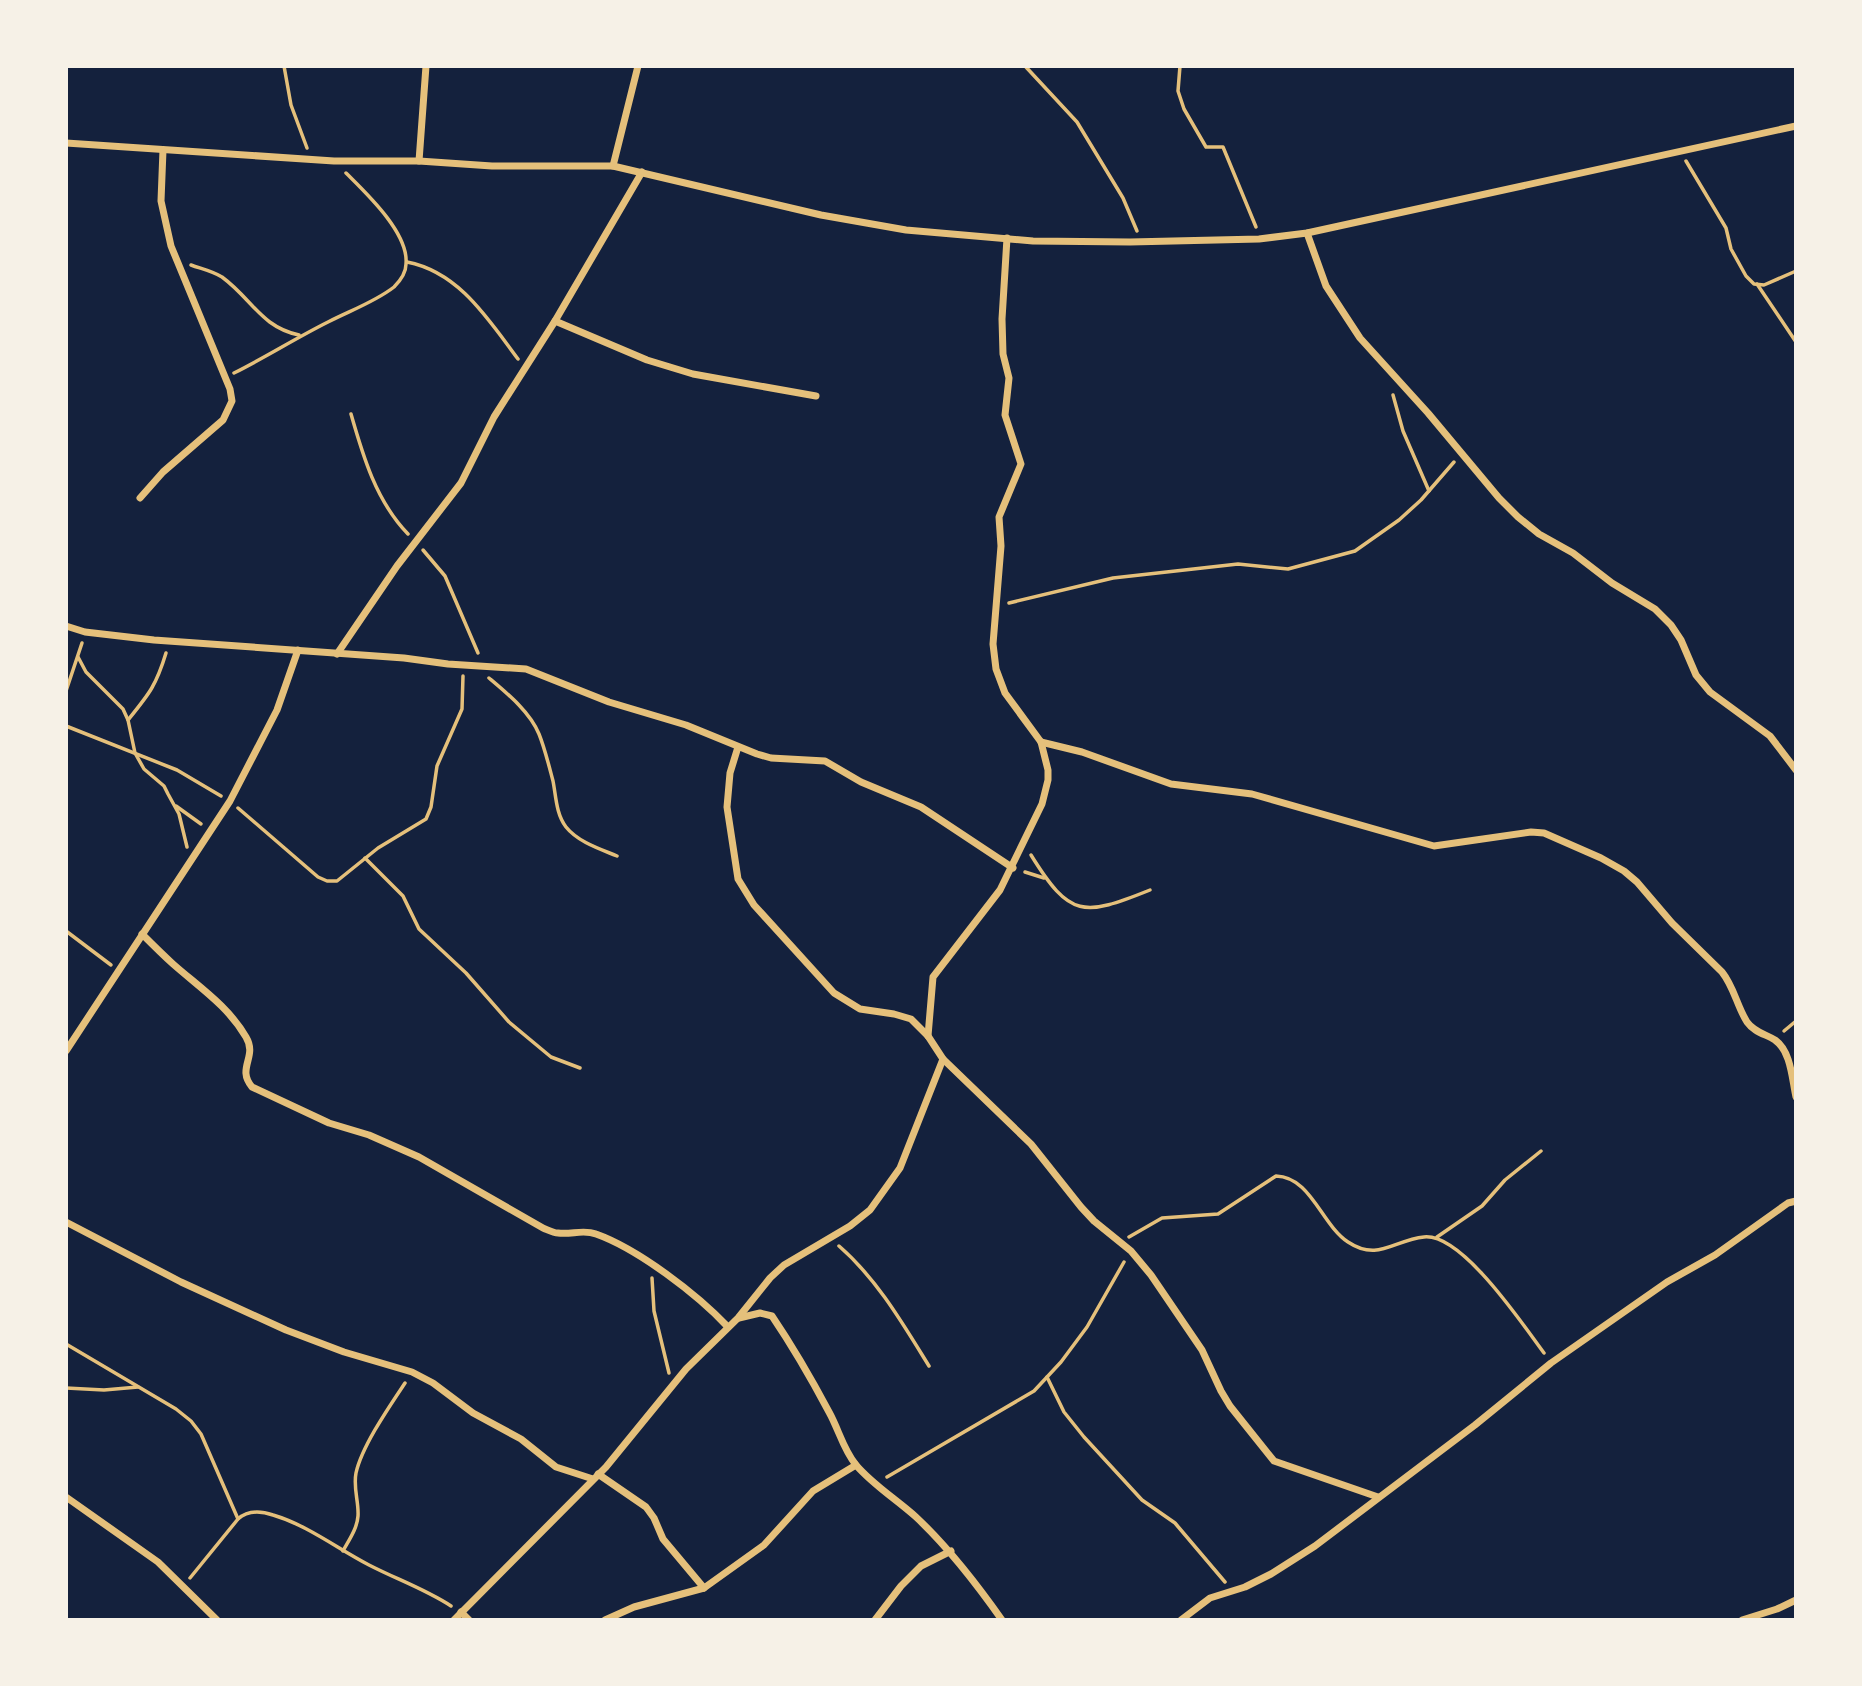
<svg xmlns="http://www.w3.org/2000/svg" width="1862" height="1686" viewBox="0 0 1862 1686" font-family="'Times New Roman',serif">
  <style>
    .lines { fill: none; stroke-linecap: round; stroke-linejoin: round }
    .path { stroke: #e5c07b; stroke-width: 3.5 }
    .minor { stroke: #e5c07b; stroke-width: 7 }
  </style>
  <rect width="100%" height="100%" fill="#14213d"/>
  <g class="lines">
    <g class="path">
      <polyline points="284,66 291,105 307,148"/>
      <polyline points="1025,66 1077,122 1123,198 1137,231"/>
      <polyline points="1180,66 1178,91 1184,109 1206,147 1223,147 1256,227"/>
      <polyline points="1686,161 1726,228 1731,249 1746,276 1754,284 1764,285 1796,271"/>
      <path d="M407,262C459,272 488,319 518,359"/>
      <path d="M191,265C202,269 212,271 222,277C252,299 261,327 299,335"/>
      <polyline points="1757,284 1796,342"/>
      <path d="M234,373C266,357 296,338 328,322C349,311 375,302 394,287C400,281 406,272 406,264C409,233 366,193 346,173"/>
      <polyline points="1393,395 1403,431 1429,491"/>
      <path d="M351,414C363,456 376,501 408,534"/>
      <polyline points="423,550 445,576 478,653"/>
      <polyline points="1009,603 1113,578 1238,564 1288,569 1355,551 1399,520 1421,500 1454,462"/>
      <polyline points="78,657 86,672 123,709 128,720 135,753 144,769 164,786 168,794 179,814 187,847"/>
      <path d="M489,678C508,694 530,712 539,734C545,749 549,766 553,781C556,796 556,814 566,827C578,842 600,849 617,856"/>
      <polyline points="66,691 82,643"/>
      <path d="M128,720C149,694 156,686 166,653"/>
      <polyline points="66,726 177,770 221,796"/>
      <polyline points="176,806 201,824"/>
      <polyline points="238,808 318,877 327,881 337,881 378,848 426,819 431,807 437,766 462,709 463,676"/>
      <path d="M1031,855C1070,918 1083,917 1150,890"/>
      <polyline points="365,858 403,896 419,929 466,973 509,1022 551,1057 580,1068"/>
      <polyline points="1025,872 1044,878"/>
      <polyline points="66,931 111,965"/>
      <polyline points="1784,1031 1796,1021"/>
      <path d="M1129,1237L1162,1218L1218,1214L1276,1176C1311,1177 1321,1224 1348,1242C1378,1262 1394,1240 1424,1237C1462,1233 1523,1325 1544,1353"/>
      <polyline points="1437,1237 1482,1206 1505,1180 1541,1151"/>
      <path d="M839,1246C877,1279 903,1324 929,1366"/>
      <polyline points="652,1278 654,1311 669,1373"/>
      <polyline points="66,1344 176,1409 191,1421 201,1434 238,1519"/>
      <polyline points="1047,1377 1064,1412 1084,1437 1142,1500 1175,1523 1225,1582"/>
      <polyline points="66,1388 104,1390 138,1387"/>
      <polyline points="887,1477 1034,1391 1061,1362 1087,1327 1124,1262"/>
      <path d="M343,1551C349,1540 357,1529 358,1516C359,1502 353,1488 356,1473C362,1446 389,1407 405,1383"/>
      <path d="M190,1578L238,1519C248,1510 261,1511 273,1515C307,1525 338,1549 369,1565C396,1579 425,1589 451,1606"/>
    </g>
    <g class="minor">
      <polyline points="66,143 334,161 419,161 492,166 613,166 821,215 906,230 1033,241 1130,242 1259,239 1307,233 1796,126"/>
      <polyline points="419,161 426,66"/>
      <polyline points="613,166 638,66"/>
      <polyline points="1307,233 1326,286 1360,338 1428,413 1499,498 1518,517 1539,534 1573,553 1612,583 1655,609 1671,625 1681,640 1696,675 1710,692 1770,736 1796,770"/>
      <polyline points="555,321 647,360 693,374 816,396"/>
      <polyline points="140,498 163,472 223,420 232,401 230,389 171,246 161,201 163,150"/>
      <polyline points="66,626 85,632 154,640 404,658 448,664 526,669 609,702 686,725 757,754 771,758 825,761 861,782 921,807 1013,868"/>
      <polyline points="337,654 397,566 461,483 494,417 555,321 642,172"/>
      <path d="M1041,742L1082,752L1171,784L1252,794L1434,846L1531,832L1544,833L1601,858L1624,871L1637,882L1672,923L1722,972C1734,987 1737,1006 1747,1022C1754,1032 1765,1034 1775,1040C1791,1051 1792,1079 1796,1097"/>
      <polyline points="738,747 730,773 727,807 738,879 754,905 834,993 860,1009 894,1014 911,1019 928,1036 943,1059 1031,1144 1081,1207 1094,1221 1131,1251 1151,1275 1202,1350 1221,1391 1230,1406 1274,1461 1378,1497"/>
      <path d="M142,934C152,944 162,954 173,964C199,987 228,1006 246,1037C258,1057 236,1068 252,1087L329,1123L369,1135L419,1157L543,1228C548,1230 553,1233 558,1233C571,1235 583,1229 596,1234C638,1249 697,1294 728,1327"/>
      <polyline points="928,1036 933,977 1000,890 1042,804 1048,780 1048,770 1041,742 1005,693 996,669 993,644 1001,546 999,517 1021,464 1005,415 1009,378 1003,354 1002,319 1007,238"/>
      <polyline points="66,1051 230,801 277,710 298,650"/>
      <polyline points="66,1222 181,1282 286,1330 344,1352 412,1372 433,1383 473,1413 521,1439 556,1467 593,1479"/>
      <path d="M739,1318L760,1313L772,1316C793,1347 812,1380 829,1412C839,1430 843,1449 856,1465C873,1485 896,1499 916,1517C949,1548 976,1583 1002,1620"/>
      <polyline points="598,1474 646,1507 654,1518 663,1539 704,1588"/>
      <polyline points="66,1497 158,1562 217,1620"/>
      <polyline points="461,1612 469,1620"/>
      <polyline points="454,1620 606,1467 686,1369 738,1318 770,1278 784,1265 850,1226 870,1210 900,1168 943,1059"/>
      <polyline points="605,1620 634,1607 704,1588 764,1545 813,1491 856,1465"/>
      <polyline points="875,1620 901,1586 921,1566 951,1551"/>
      <polyline points="1181,1620 1210,1598 1245,1587 1271,1574 1315,1546 1475,1425 1551,1363 1667,1282 1715,1255 1788,1203 1796,1201"/>
      <polyline points="1742,1620 1777,1609 1796,1600"/>
    </g>
  </g>
  <rect width="1862" height="1686" fill="none" stroke="#f6f1e7" stroke-width="136"/>
</svg>
